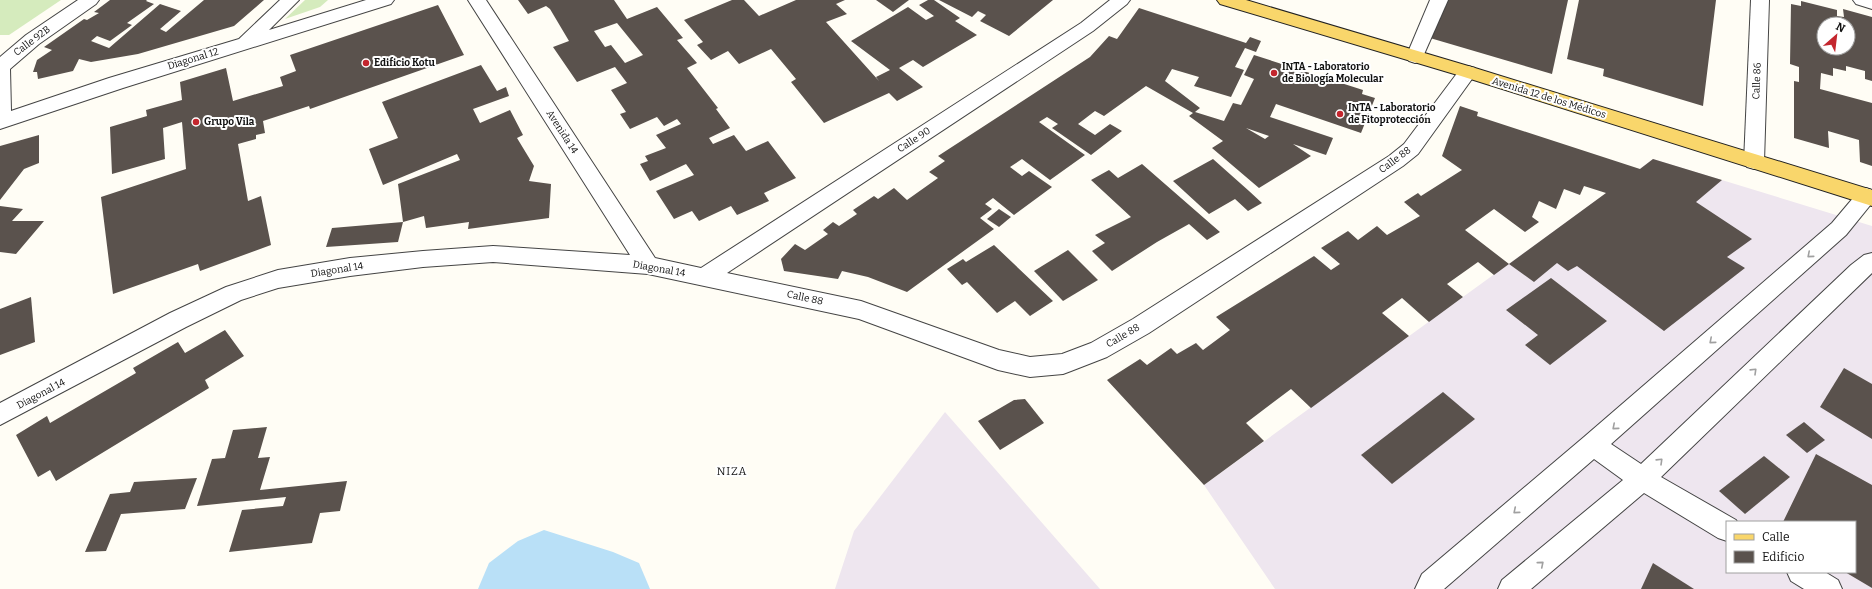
<svg xmlns="http://www.w3.org/2000/svg" width="1872" height="589" viewBox="0 0 1872 589" font-family="Bitter,serif">
  <style>
    .industrial { fill: #eee6ef; fill-rule: evenodd }
    .green { fill: #d5ebbd }
    .lines { fill: none; stroke-linecap: round; stroke-linejoin: round }
    .river { fill: #b9e0f7; fill-rule: evenodd }
    .building { fill: #5a524d; fill-rule: evenodd }
    .minor-casing { stroke: #444; stroke-width: 2 }
    .major-casing { stroke: #222; stroke-width: 2 }
    .minor { fill: #fff; fill-rule: evenodd }
    .major { fill: #f9d66b; fill-rule: evenodd }
    .oneway { stroke: #a0a0a0 }
    .poi-dot { fill: #c4262e; stroke: #fff; stroke-width: 1.5 }
    .labels { text-anchor: middle; dominant-baseline: central; stroke-width: 4; stroke-linejoin: round; paint-order: stroke }
    .street-label { font-size: 10px; fill: #111; stroke: #fff }
    .poi-label { font-size: 10px; font-weight: bold; fill: #111; stroke: #fff; text-anchor: start }
    .neighbourhood-label { font-size: 11px; letter-spacing: 1px; fill: #111; stroke: #fff }
  </style>
  <rect width="100%" height="100%" fill="#fffdf5"/>
  <g class="industrial">
    <path d="M1653,159L1872,226V589H1275L1204,485ZM1727,522H1855V572H1727Z"/>
    <polygon points="945,412 1100,589 835,589 854,531"/>
  </g>
  <g class="green">
    <polygon points="0,0 61,0 9,35 0,35"/>
    <polygon points="305,0 328,0 320,7 285,19"/>
  </g>
  <g class="lines">
    <polygon class="river" points="544,530 613,552 639,563 650,589 478,589 489,563 518,541"/>
  </g>
  <g class="building">
    <polygon points="110,0 147,0 146,1 154,4 127,23 132,25 110,41 97,36 91,41 109,48 160,4 181,11 160,29 166,32 204,0 264,0 234,26 138,54 91,62 79,59 73,71 38,79 37,72 33,72 37,60 52,50 44,47 84,19 87,20 99,13 94,12"/>
    <path d="M518,0H614L627,19L657,7L683,38L677,40L697,63L687,68L718,108L716,109L730,128L709,138L713,144L734,135L746,151L768,141L796,178L764,193L769,201L737,215L731,206L699,221L692,211L674,219L656,191L694,175L686,164L650,181L640,164L648,161L645,156L666,148L656,135L681,124L677,119L664,126L657,117L630,129L620,114L626,112L611,90L627,83L615,67L577,82L553,47L569,41L550,9L546,6L528,14ZM617,23L643,55L625,63L611,45L605,47L594,31Z"/>
    <polygon points="732,0 744,0 759,16 796,0 845,0 836,4 847,14 826,22 879,81 876,77 890,70 851,41 908,7 926,20 934,16 919,5 928,0 934,0 960,18 955,21 977,35 923,67 913,60 899,68 923,87 897,101 889,93 824,123 791,82 796,79 771,49 739,64 728,51 711,60 697,45 703,42 684,20"/>
    <polygon points="876,0 909,0 893,12"/>
    <polygon points="939,0 1053,0 1009,36 980,21 986,15 978,11 972,17"/>
    <polygon points="1443,0 1568,0 1552,74 1430,38"/>
    <polygon points="1579,0 1716,0 1703,106 1603,76 1604,69 1567,59"/>
    <path d="M1801,1L1837,10V16L1844,17L1843,9L1872,17V81L1865,79V71L1846,66V71L1833,68V76L1821,73L1820,89L1872,103V166L1860,162L1859,140L1828,131L1829,148L1794,138V81L1799,82V67L1790,64L1791,4L1801,6ZM1824,24H1848V48H1824Z"/>
    <polygon points="438,5 464,55 310,109 309,106 263,121 265,133 256,135 256,139 238,144 248,201 261,196 271,245 200,271 198,264 113,294 101,197 186,169 182,122 163,128 165,159 112,174 110,127 147,116 146,110 182,100 180,82 226,68 233,101 283,86 280,77 296,71 290,55"/>
    <path d="M1139,8L1246,43L1250,37L1261,41L1256,52L1245,48L1235,67L1244,70L1231,97L1194,86L1199,77L1172,69L1165,81L1200,108L1195,112L1224,121L1233,103L1241,105L1254,79L1244,75L1254,55L1363,90L1362,94L1375,98L1361,133L1276,104L1270,117L1333,138L1326,155L1293,144L1311,156L1259,188L1212,148L1223,141L1189,116L1193,113L1146,86L1104,116L1095,111L1078,124L1095,135L1110,124L1122,131L1091,155L1052,128L1058,124L1047,117L1039,122L1085,155L1050,180L1022,159L1010,167L1022,176L1029,171L1052,187L1014,215L993,198L985,204L992,209L980,218L994,229L907,292L868,277L842,271L838,279L784,271L781,259L795,244L805,250L828,234L823,230L833,222L839,226L857,214L853,210L874,196L878,199L894,188L907,200L938,178L929,172L945,161L938,156L1090,57L1109,36L1117,39ZM1246,128L1269,136L1265,139Z"/>
    <polygon points="481,65 497,91 506,87 509,96 473,109 480,123 510,110 523,135 517,138 534,166 529,181 551,184 549,218 468,229 469,222 426,228 424,216 403,222 398,242 326,247 332,228 403,222 398,184 460,160 457,154 383,185 369,149 398,138 382,102"/>
    <polygon points="1460,106 1478,112 1477,116 1640,169 1653,159 1722,180 1696,202 1752,239 1727,257 1745,268 1664,331 1577,266 1568,271 1557,263 1534,282 1509,264 1606,193 1584,186 1580,195 1564,189 1556,209 1539,201 1532,217 1539,222 1525,232 1494,209 1465,230 1509,264 1494,275 1478,262 1447,284 1463,297 1429,322 1402,298 1382,313 1409,336 1311,408 1291,389 1246,423 1264,441 1204,485 1107,380 1140,359 1147,365 1171,348 1177,354 1196,343 1203,350 1230,330 1216,317 1314,256 1331,270 1340,264 1321,248 1348,231 1358,240 1377,226 1387,235 1420,216 1404,202 1418,193 1421,196 1462,170 1442,156"/>
    <polygon points="39,135 39,163 24,169 0,200 0,146"/>
    <polygon points="1213,159 1249,191 1262,203 1248,211 1235,199 1209,214 1173,181"/>
    <polygon points="1142,164 1220,232 1207,240 1189,224 1157,242 1112,271 1092,251 1105,243 1095,235 1131,217 1091,180 1109,170 1118,178"/>
    <polygon points="0,206 23,209 12,221 44,221 16,254 0,252"/>
    <polygon points="999,209 1011,217 999,227 987,219"/>
    <polygon points="994,245 1053,301 1030,316 1015,301 997,313 967,282 962,285 947,269 963,259 966,262"/>
    <polygon points="1068,250 1098,280 1063,301 1034,271"/>
    <polygon points="1551,278 1607,321 1550,365 1525,345 1538,335 1506,310"/>
    <polygon points="31,297 35,342 0,355 0,309"/>
    <polygon points="225,330 244,356 205,380 209,388 56,481 50,470 38,477 16,435 47,416 50,423 136,373 133,368 178,342 185,353"/>
    <polygon points="1844,368 1872,384 1872,439 1820,407"/>
    <polygon points="1443,392 1475,419 1392,484 1361,455"/>
    <polygon points="1025,399 1044,423 1000,450 978,421 1014,400"/>
    <polygon points="1804,422 1825,440 1807,453 1786,435"/>
    <polygon points="267,427 258,458 270,457 260,490 347,481 340,511 320,513 312,543 229,552 242,510 283,506 286,497 197,506 212,459 225,458 233,430"/>
    <polygon points="1816,454 1872,485 1872,588 1845,572 1855,572 1855,522 1783,522"/>
    <polygon points="1764,456 1790,477 1745,514 1719,491"/>
    <polygon points="197,478 185,509 121,514 106,551 85,552 110,494 130,492 134,482"/>
    <polygon points="1653,563 1694,589 1641,589"/>
  </g>
  <g class="lines">
    <defs>
      <g id="minor">
        <polygon points="78,0 99,0 96,4 39,44 10,69 11,111 109,78 239,39 280,0 299,0 269,30 366,0 394,0 391,4 123,88 0,129 0,57 26,35"/>
        <polygon points="468,0 486,0 655,258 701,268 1081,23 1110,0 1130,0 1127,4 1093,31 727,273 861,301 999,350 1030,357 1062,354 1091,343 1133,319 1389,156 1404,144 1461,68 1468,66 1475,68 1477,72 1418,154 1403,166 1149,333 1107,357 1071,371 1063,374 1030,377 998,370 859,319 648,274 493,262 423,267 350,276 278,288 241,300 186,327 0,425 0,403 170,313 226,287 278,270 350,258 423,251 493,246 630,255"/>
        <polygon points="1430,0 1448,0 1421,61 1415,63 1409,61 1406,57"/>
        <polygon points="1751,0 1769,0 1764,162 1761,167 1754,169 1747,167 1744,162"/>
        <polygon points="1853,0 1872,0 1872,9 1856,4"/>
        <polygon points="1866,188 1872,190 1872,203 1846,235 1611,444 1641,464 1851,265 1864,255 1872,253 1872,273 1661,477 1736,520 1737,522 1727,522 1727,541 1718,538 1644,493 1531,589 1498,589 1502,580 1623,480 1594,459 1444,589 1415,589 1422,574 1584,437 1832,223 1859,191"/>
        <polygon points="1787,572 1825,572 1838,580 1842,589 1804,589 1791,581"/>
      </g>
      <polygon id="major" points="1217,0 1246,0 1475,68 1872,190 1872,206 1461,76 1220,4"/>
    </defs>
    <use href="#minor" class="minor-casing"/>
    <use href="#major" class="major-casing"/>
    <use href="#minor" class="minor"/>
    <use href="#major" class="major"/>
  </g>
  <defs><path id="oneway-chevron" d="M-2-3.5L2.5 0L-2 3.5" fill="none" stroke-width="1.6" stroke-linecap="round" stroke-linejoin="round"/></defs>
  <g class="oneway">
    <use href="#oneway-chevron" transform="translate(1810 255) rotate(139)"/>
    <use href="#oneway-chevron" transform="translate(1712 341) rotate(139)"/>
    <use href="#oneway-chevron" transform="translate(1754 371) rotate(-44)"/>
    <use href="#oneway-chevron" transform="translate(1615 427) rotate(139)"/>
    <use href="#oneway-chevron" transform="translate(1660 461) rotate(-44)"/>
    <use href="#oneway-chevron" transform="translate(1516 511) rotate(140)"/>
    <use href="#oneway-chevron" transform="translate(1541 564) rotate(-40)"/>
  </g>
  <g class="poi-dot">
    <circle cx="366" cy="63" r="4"/>
    <circle cx="1274" cy="73" r="4"/>
    <circle cx="1340" cy="114" r="4"/>
    <circle cx="196" cy="122" r="4"/>
  </g>
  <g class="labels">
    <g class="street-label">
      <text transform="translate(32 41) rotate(-37)">Calle 92B</text>
      <text transform="translate(193 59) rotate(-17)">Diagonal 12</text>
      <text transform="translate(1757 81) rotate(-88)">Calle 86</text>
      <text transform="translate(1549 98) rotate(17)">Avenida 12 de los Médicos</text>
      <text transform="translate(562 132) rotate(57)">Avenida 14</text>
      <text transform="translate(914 140) rotate(-33)">Calle 90</text>
      <text transform="translate(1395 160) rotate(-37)">Calle 88</text>
      <text transform="translate(659 269) rotate(10)">Diagonal 14</text>
      <text transform="translate(337 270) rotate(-9)">Diagonal 14</text>
      <text transform="translate(805 298) rotate(12)">Calle 88</text>
      <text transform="translate(1123 336) rotate(-30)">Calle 88</text>
      <text transform="translate(41 394) rotate(-28)">Diagonal 14</text>
    </g>
    <g class="poi-label">
      <text x="374" y="63">Edificio Kotu</text>
      <text x="1282" y="67">INTA - Laboratorio<tspan x="1282" dy="12">de Biología Molecular</tspan></text>
      <text x="1348" y="108">INTA - Laboratorio<tspan x="1348" dy="12">de Fitoprotección</tspan></text>
      <text x="204" y="122">Grupo Vila</text>
    </g>
    <g class="neighbourhood-label">
      <text x="732" y="471">NIZA</text>
    </g>
  </g>
  <rect x="1726" y="521" width="130" height="52" fill="#ffffff" stroke="#a0a0a0"/>
  <rect x="1734" y="534" width="20" height="6" fill="#f9d66b" stroke="#a0a0a0"/>
  <text x="1762" y="541" font-size="12" fill="#111111">Calle</text>
  <rect x="1734" y="551" width="20" height="12" fill="#5a524d" stroke="#a0a0a0"/>
  <text x="1762" y="561" font-size="12" fill="#111111">Edificio</text>
  <g transform="translate(1836 36) rotate(28)"><circle r="19" fill="#ffffff" stroke="#a0a0a0"/>
  <path d="M0-3L7 15L0 10L-7 15Z" fill="#c4262e"/>
  <text y="-6" font-size="11" font-weight="bold" text-anchor="middle" fill="#111111">N</text>
  </g>
</svg>
